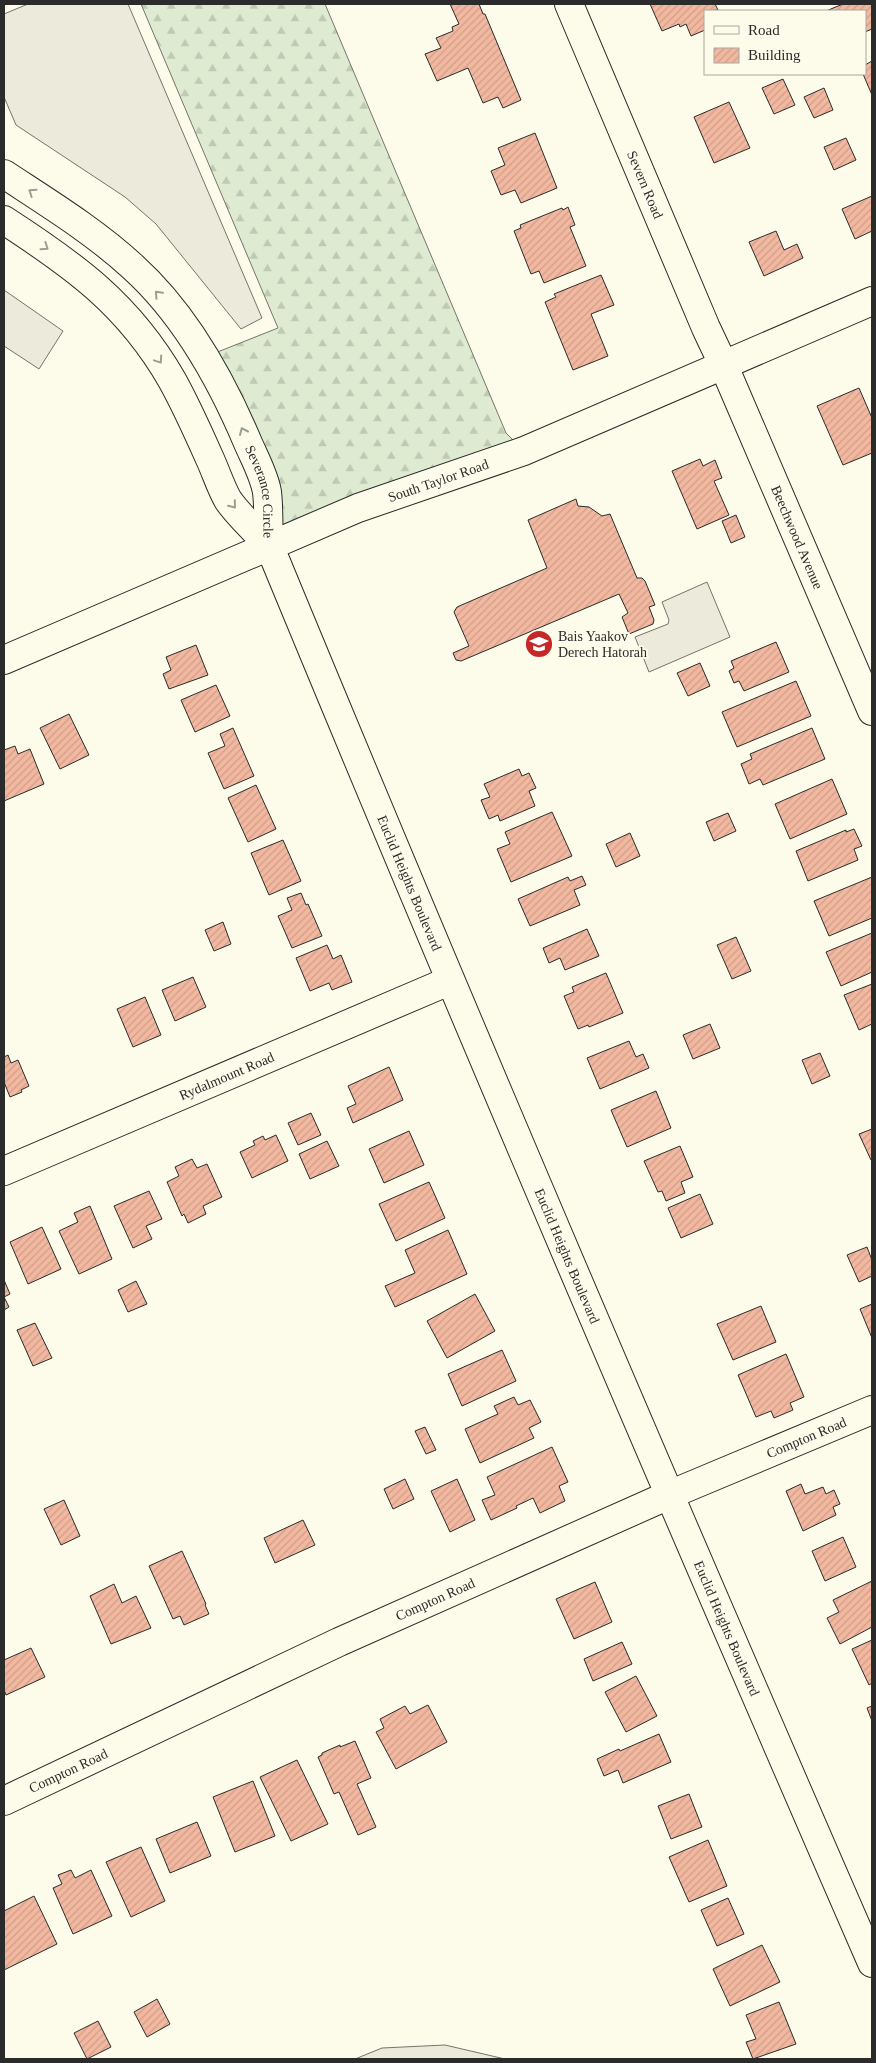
<svg xmlns="http://www.w3.org/2000/svg" width="876" height="2063" viewBox="0 0 876 2063" font-family="'Times New Roman',serif">
  <style>
    .forest { fill: url(#forest-firs); stroke: #74746e }
    .parking { fill: #eceadb; stroke: #74746e }
    .building { fill: url(#building-hatch); stroke: #2b2b2b }
    .lines { fill: none; stroke-linecap: round; stroke-linejoin: round }
    .minor-casing { stroke: #2b2b2b; stroke-width: 30 }
    .major-casing { stroke: #2b2b2b; stroke-width: 30 }
    .minor { stroke: #fdfbea; stroke-width: 28 }
    .major { stroke: #fdfbea; stroke-width: 28 }
    .oneway { stroke: #9e9d94 }
    .labels { text-anchor: middle; dominant-baseline: central; stroke-width: 4; stroke-linejoin: round; paint-order: stroke }
    .street-label { font-size: 14px; fill: #2b2b2b; stroke: #fdfbea }
    .poi-label { font-size: 14px; fill: #2b2b2b; stroke: #fdfbea; text-anchor: start }
  </style>
  <defs>
    <pattern id="forest-firs" width="22" height="20" patternUnits="userSpaceOnUse" patternTransform="scale(1.25)"><rect width="22" height="20" fill="#deebd1"/><path d="M5 1l3.5 6h-7zM16 11l3.5 6h-7z" fill="#bfcab4"/></pattern>
    <pattern id="building-hatch" width="6" height="6" patternUnits="userSpaceOnUse" patternTransform="scale(1.25)"><rect width="6" height="6" fill="#f2b8a0"/><path d="M-1 1l2-2M0 6l6-6M5 7l2-2" fill="none" stroke="#d09e8a"/></pattern>
  </defs>
  <rect width="100%" height="100%" fill="#fdfbea"/>
  <polygon class="forest" points="141,4 325,4 506,433 524,451 269,545 267,493 205,357 278,328"/>
  <g class="parking">
    <polygon points="28,4 128,4 262,318 241,329 156,224 125,197 16,125 4,97 4,14"/>
    <polygon points="4,290 63,331 39,369 4,346"/>
    <polygon points="707,582 730,637 649,672 635,637 668,624 669,620 662,602"/>
    <polygon points="445,2045 505,2059 355,2059 382,2048"/>
  </g>
  <g class="building">
    <polygon points="450,4 479,4 483,14 485,14 521,100 503,108 498,97 483,103 468,68 437,81 425,54 441,48 436,38 453,31 452,27 459,24"/>
    <polygon points="650,4 715,4 718,10 705,11 705,30 691,36 686,24 680,27 679,24 662,31"/>
    <polygon points="843,4 872,4 872,29 865,32 865,11 826,11"/>
    <polygon points="872,61 872,95 863,74 865,74 865,65"/>
    <polygon points="783,79 795,105 774,114 762,88"/>
    <polygon points="824,88 833,110 814,118 804,97"/>
    <polygon points="729,102 750,148 714,163 694,117"/>
    <polygon points="535,133 557,188 521,203 515,190 501,195 491,171 505,165 498,148"/>
    <polygon points="846,138 856,160 834,170 824,147"/>
    <polygon points="872,196 872,231 855,239 842,209"/>
    <polygon points="568,207 575,225 570,227 586,266 544,283 539,271 531,274 514,231 521,228 520,225 562,208 563,210"/>
    <polygon points="776,231 784,250 797,244 803,258 764,276 749,242"/>
    <polygon points="601,275 614,305 591,314 608,356 573,370 545,302 556,297 554,294"/>
    <polygon points="859,388 872,418 872,453 843,465 817,406"/>
    <polygon points="700,459 703,466 715,460 722,478 714,481 729,515 697,529 672,471"/>
    <polygon points="576,499 578,506 589,507 602,516 610,514 637,578 642,578 645,581 655,605 649,607 654,620 653,624 629,634 622,617 628,613 619,594 461,661 456,660 453,653 469,646 454,612 457,607 547,568 528,520"/>
    <polygon points="736,515 745,537 731,543 722,521"/>
    <polygon points="776,642 789,672 744,691 739,681 734,683 729,671 734,668 731,661"/>
    <polygon points="196,645 208,675 169,689 163,674 171,670 166,657"/>
    <polygon points="700,663 710,686 688,696 677,673"/>
    <polygon points="796,681 811,716 737,747 722,712"/>
    <polygon points="216,685 230,716 195,732 181,700"/>
    <polygon points="69,714 89,755 60,769 40,728"/>
    <polygon points="233,728 254,776 224,789 208,753 225,746 220,734"/>
    <polygon points="812,728 825,759 763,785 760,779 749,784 741,764 752,759 750,754"/>
    <polygon points="15,746 18,754 30,749 44,784 4,801 4,750"/>
    <polygon points="519,769 522,776 529,773 536,788 529,791 535,806 500,821 498,815 489,819 481,800 490,797 484,784"/>
    <polygon points="832,779 847,814 790,839 775,804"/>
    <polygon points="256,785 276,829 248,842 228,798"/>
    <polygon points="552,812 572,856 511,882 497,849 510,844 505,832"/>
    <polygon points="728,813 736,831 714,841 706,822"/>
    <polygon points="854,829 862,846 854,849 858,860 808,881 796,851 846,830 846,832"/>
    <polygon points="630,833 640,856 616,867 606,844"/>
    <polygon points="283,840 301,881 269,895 251,853"/>
    <polygon points="582,876 586,885 574,890 580,905 530,926 518,899 568,877 570,881"/>
    <polygon points="872,877 872,918 829,936 814,901"/>
    <polygon points="301,893 306,905 308,904 322,936 292,948 278,916 292,910 287,898"/>
    <polygon points="223,922 231,944 214,951 205,930"/>
    <polygon points="587,929 599,956 565,970 560,958 549,963 543,948"/>
    <polygon points="872,933 872,972 841,986 826,952"/>
    <polygon points="736,937 751,971 732,979 717,945"/>
    <polygon points="327,945 333,959 341,955 352,982 332,990 329,983 310,991 296,958"/>
    <polygon points="606,973 623,1013 589,1027 588,1025 578,1029 564,996 574,992 572,987"/>
    <polygon points="193,977 206,1007 175,1021 162,990"/>
    <polygon points="872,984 872,1024 859,1030 844,995"/>
    <polygon points="145,997 161,1035 133,1047 117,1009"/>
    <polygon points="710,1024 720,1048 693,1059 683,1035"/>
    <polygon points="629,1041 636,1057 643,1054 649,1068 600,1089 587,1058"/>
    <polygon points="820,1053 830,1076 812,1084 802,1060"/>
    <polygon points="8,1055 11,1063 18,1060 29,1086 21,1090 22,1092 10,1097 4,1082 4,1057"/>
    <polygon points="389,1067 403,1100 353,1123 347,1108 356,1104 348,1086"/>
    <polygon points="656,1091 671,1128 627,1147 611,1110"/>
    <polygon points="311,1113 321,1135 298,1145 288,1123"/>
    <polygon points="872,1129 872,1160 871,1160 859,1134"/>
    <polygon points="409,1131 424,1165 384,1183 369,1149"/>
    <polygon points="276,1135 288,1161 252,1178 240,1152 255,1145 253,1141 263,1136 265,1140"/>
    <polygon points="327,1141 339,1166 310,1179 299,1154"/>
    <polygon points="680,1146 693,1177 681,1182 685,1193 666,1201 662,1191 658,1192 644,1161"/>
    <polygon points="192,1159 197,1168 207,1164 222,1197 203,1206 206,1214 188,1223 184,1214 182,1216 167,1182 179,1176 175,1167"/>
    <polygon points="429,1182 445,1218 396,1241 379,1204"/>
    <polygon points="149,1191 162,1219 146,1226 152,1239 133,1248 114,1206"/>
    <polygon points="700,1194 713,1224 681,1238 668,1208"/>
    <polygon points="90,1206 112,1259 79,1274 59,1231 78,1222 74,1213"/>
    <polygon points="42,1227 61,1269 28,1284 10,1242"/>
    <polygon points="448,1230 467,1274 395,1307 385,1286 415,1273 405,1250"/>
    <polygon points="867,1247 872,1260 872,1276 859,1282 847,1255"/>
    <polygon points="4,1280 10,1294 4,1297 9,1307 4,1310"/>
    <polygon points="136,1281 147,1304 128,1312 118,1290"/>
    <polygon points="475,1294 495,1331 447,1358 427,1321"/>
    <polygon points="872,1304 872,1338 860,1309"/>
    <polygon points="761,1306 776,1342 733,1360 717,1324"/>
    <polygon points="35,1323 52,1358 33,1366 17,1330"/>
    <polygon points="502,1350 516,1381 462,1406 448,1374"/>
    <polygon points="786,1354 804,1397 790,1403 793,1410 774,1418 771,1411 756,1417 738,1375"/>
    <polygon points="514,1397 518,1405 530,1400 541,1422 529,1428 534,1438 480,1463 465,1429 498,1414 494,1406"/>
    <polygon points="425,1427 436,1450 426,1454 415,1431"/>
    <polygon points="552,1447 568,1482 559,1486 565,1501 540,1513 533,1498 516,1506 517,1508 491,1520 482,1500 495,1495 487,1477"/>
    <polygon points="405,1479 414,1499 393,1509 384,1489"/>
    <polygon points="457,1479 475,1520 450,1532 431,1491"/>
    <polygon points="801,1484 805,1494 823,1487 826,1494 834,1490 840,1504 833,1507 836,1515 803,1531 786,1491"/>
    <polygon points="64,1500 80,1536 61,1545 44,1509"/>
    <polygon points="303,1520 315,1545 275,1563 264,1538"/>
    <polygon points="843,1537 856,1567 825,1581 812,1551"/>
    <polygon points="182,1551 206,1604 205,1605 209,1614 184,1625 180,1616 173,1619 149,1566"/>
    <polygon points="872,1581 872,1627 840,1644 827,1618 839,1612 833,1600"/>
    <polygon points="595,1582 612,1622 574,1639 556,1599"/>
    <polygon points="114,1584 122,1603 136,1596 151,1628 111,1644 90,1596"/>
    <polygon points="872,1640 872,1683 869,1685 852,1649"/>
    <polygon points="622,1642 632,1664 593,1681 584,1659"/>
    <polygon points="31,1648 45,1677 6,1695 4,1690 4,1660"/>
    <polygon points="636,1676 657,1716 626,1732 605,1692"/>
    <polygon points="428,1705 447,1742 396,1769 376,1732 384,1728 380,1719 405,1706 410,1714"/>
    <polygon points="872,1706 872,1721 867,1708"/>
    <polygon points="659,1734 671,1762 623,1783 618,1770 604,1776 597,1759 619,1749 620,1751"/>
    <polygon points="355,1741 371,1778 357,1784 376,1827 358,1835 339,1792 334,1794 318,1757 322,1755 322,1753 340,1745 340,1747"/>
    <polygon points="297,1760 328,1824 291,1841 260,1777"/>
    <polygon points="253,1781 275,1836 235,1852 213,1797"/>
    <polygon points="689,1794 702,1827 671,1839 658,1806"/>
    <polygon points="197,1822 211,1856 170,1873 156,1839"/>
    <polygon points="708,1840 727,1886 689,1902 669,1857"/>
    <polygon points="141,1847 165,1901 131,1917 106,1862"/>
    <polygon points="71,1870 75,1878 91,1870 112,1916 73,1934 53,1888 62,1884 58,1875"/>
    <polygon points="34,1896 57,1944 4,1970 4,1911"/>
    <polygon points="728,1898 744,1934 717,1946 701,1910"/>
    <polygon points="762,1945 780,1982 730,2006 713,1969"/>
    <polygon points="157,1999 170,2024 147,2037 134,2012"/>
    <polygon points="779,2002 796,2044 753,2059 746,2042 756,2039 746,2015"/>
    <polygon points="98,2021 111,2047 87,2059 74,2033"/>
  </g>
  <g class="lines">
    <defs>
      <g id="minor">
        <path id="s1" d="M569,4L706,328L723,364L872,711"/>
        <path id="s2" d="M4,174C48,203 94,231 133,267C185,314 221,379 248,443C255,459 264,475 267,492C269,509 268,528 269,545"/>
        <path id="s3" d="M4,220C75,266 129,305 172,380C186,405 198,432 210,459C216,472 221,488 228,500C239,516 256,531 269,545C465,1020 667,1492 872,1963"/>
        <path id="s4" d="M4,1171L449,981"/>
        <path id="s5" d="M4,1801L339,1642L669,1495L872,1410"/>
      </g>
      <g id="major">
        <path id="s6" d="M4,660L358,508L524,451L872,301"/>
      </g>
    </defs>
    <use href="#minor" class="minor-casing"/>
    <use href="#major" class="major-casing"/>
    <use href="#minor" class="minor"/>
    <use href="#major" class="major"/>
  </g>
  <defs><path id="oneway-chevron" d="M-2-3.5L2.5 0L-2 3.5" fill="none" stroke-width="1.6" stroke-linecap="round" stroke-linejoin="round" transform="scale(1.25)"/></defs>
  <g class="oneway">
    <use href="#oneway-chevron" transform="translate(32 192) rotate(-146)"/>
    <use href="#oneway-chevron" transform="translate(45 247) rotate(34)"/>
    <use href="#oneway-chevron" transform="translate(158 294) rotate(-133)"/>
    <use href="#oneway-chevron" transform="translate(159 360) rotate(56)"/>
    <use href="#oneway-chevron" transform="translate(243 431) rotate(-114)"/>
    <use href="#oneway-chevron" transform="translate(233 505) rotate(51)"/>
  </g>
  <defs>
    <symbol id="school-disc" viewBox="-11 -11 22 22"><circle r="9.5" fill="#c62828" stroke="#fdfbea"/><path d="M0-5L7-2L0 1L-7-2ZM-4 1L0 2.5L4 1V4Q0 6-4 4Z" fill="#fff"/></symbol>
  </defs>
  <g fill-rule="evenodd">
    <use href="#school-disc" x="523" y="628" width="32" height="32"/>
  </g>
  <g class="labels">
    <g class="street-label">
      <text stroke="none"><textPath href="#s1" startOffset="196">Severn Road</textPath></text>
      <text stroke="none"><textPath href="#s6" startOffset="470">South Taylor Road</textPath></text>
      <text stroke="none"><textPath href="#s2" startOffset="422">Severance Circle</textPath></text>
      <text stroke="none"><textPath href="#s1" startOffset="580">Beechwood Avenue</textPath></text>
      <text stroke="none"><textPath href="#s3" startOffset="794">Euclid Heights Boulevard</textPath></text>
      <text stroke="none"><textPath href="#s4" startOffset="242">Rydalmount Road</textPath></text>
      <text stroke="none"><textPath href="#s3" startOffset="1199">Euclid Heights Boulevard</textPath></text>
      <text stroke="none"><textPath href="#s5" startOffset="881">Compton Road</textPath></text>
      <text stroke="none"><textPath href="#s5" startOffset="476">Compton Road</textPath></text>
      <text stroke="none"><textPath href="#s3" startOffset="1604">Euclid Heights Boulevard</textPath></text>
      <text stroke="none"><textPath href="#s5" startOffset="71">Compton Road</textPath></text>
    </g>
    <g class="poi-label">
      <text x="558" y="636">Bais Yaakov<tspan x="558" dy="16">Derech Hatorah</tspan></text>
    </g>
  </g>
  <rect width="876" height="2063" fill="none" stroke="#2b2b2b" stroke-width="10"/>
  <rect x="704" y="10" width="162" height="65" fill="#fdfbea" stroke="#a9a89e"/>
  <rect x="714" y="26" width="25" height="8" fill="#fdfbea" stroke="#a9a89e"/>
  <text x="748" y="35" font-size="15" fill="#2b2b2b">Road</text>
  <rect x="714" y="48" width="25" height="15" fill="url(#building-hatch)" stroke="#a9a89e"/>
  <text x="748" y="60" font-size="15" fill="#2b2b2b">Building</text>
</svg>
